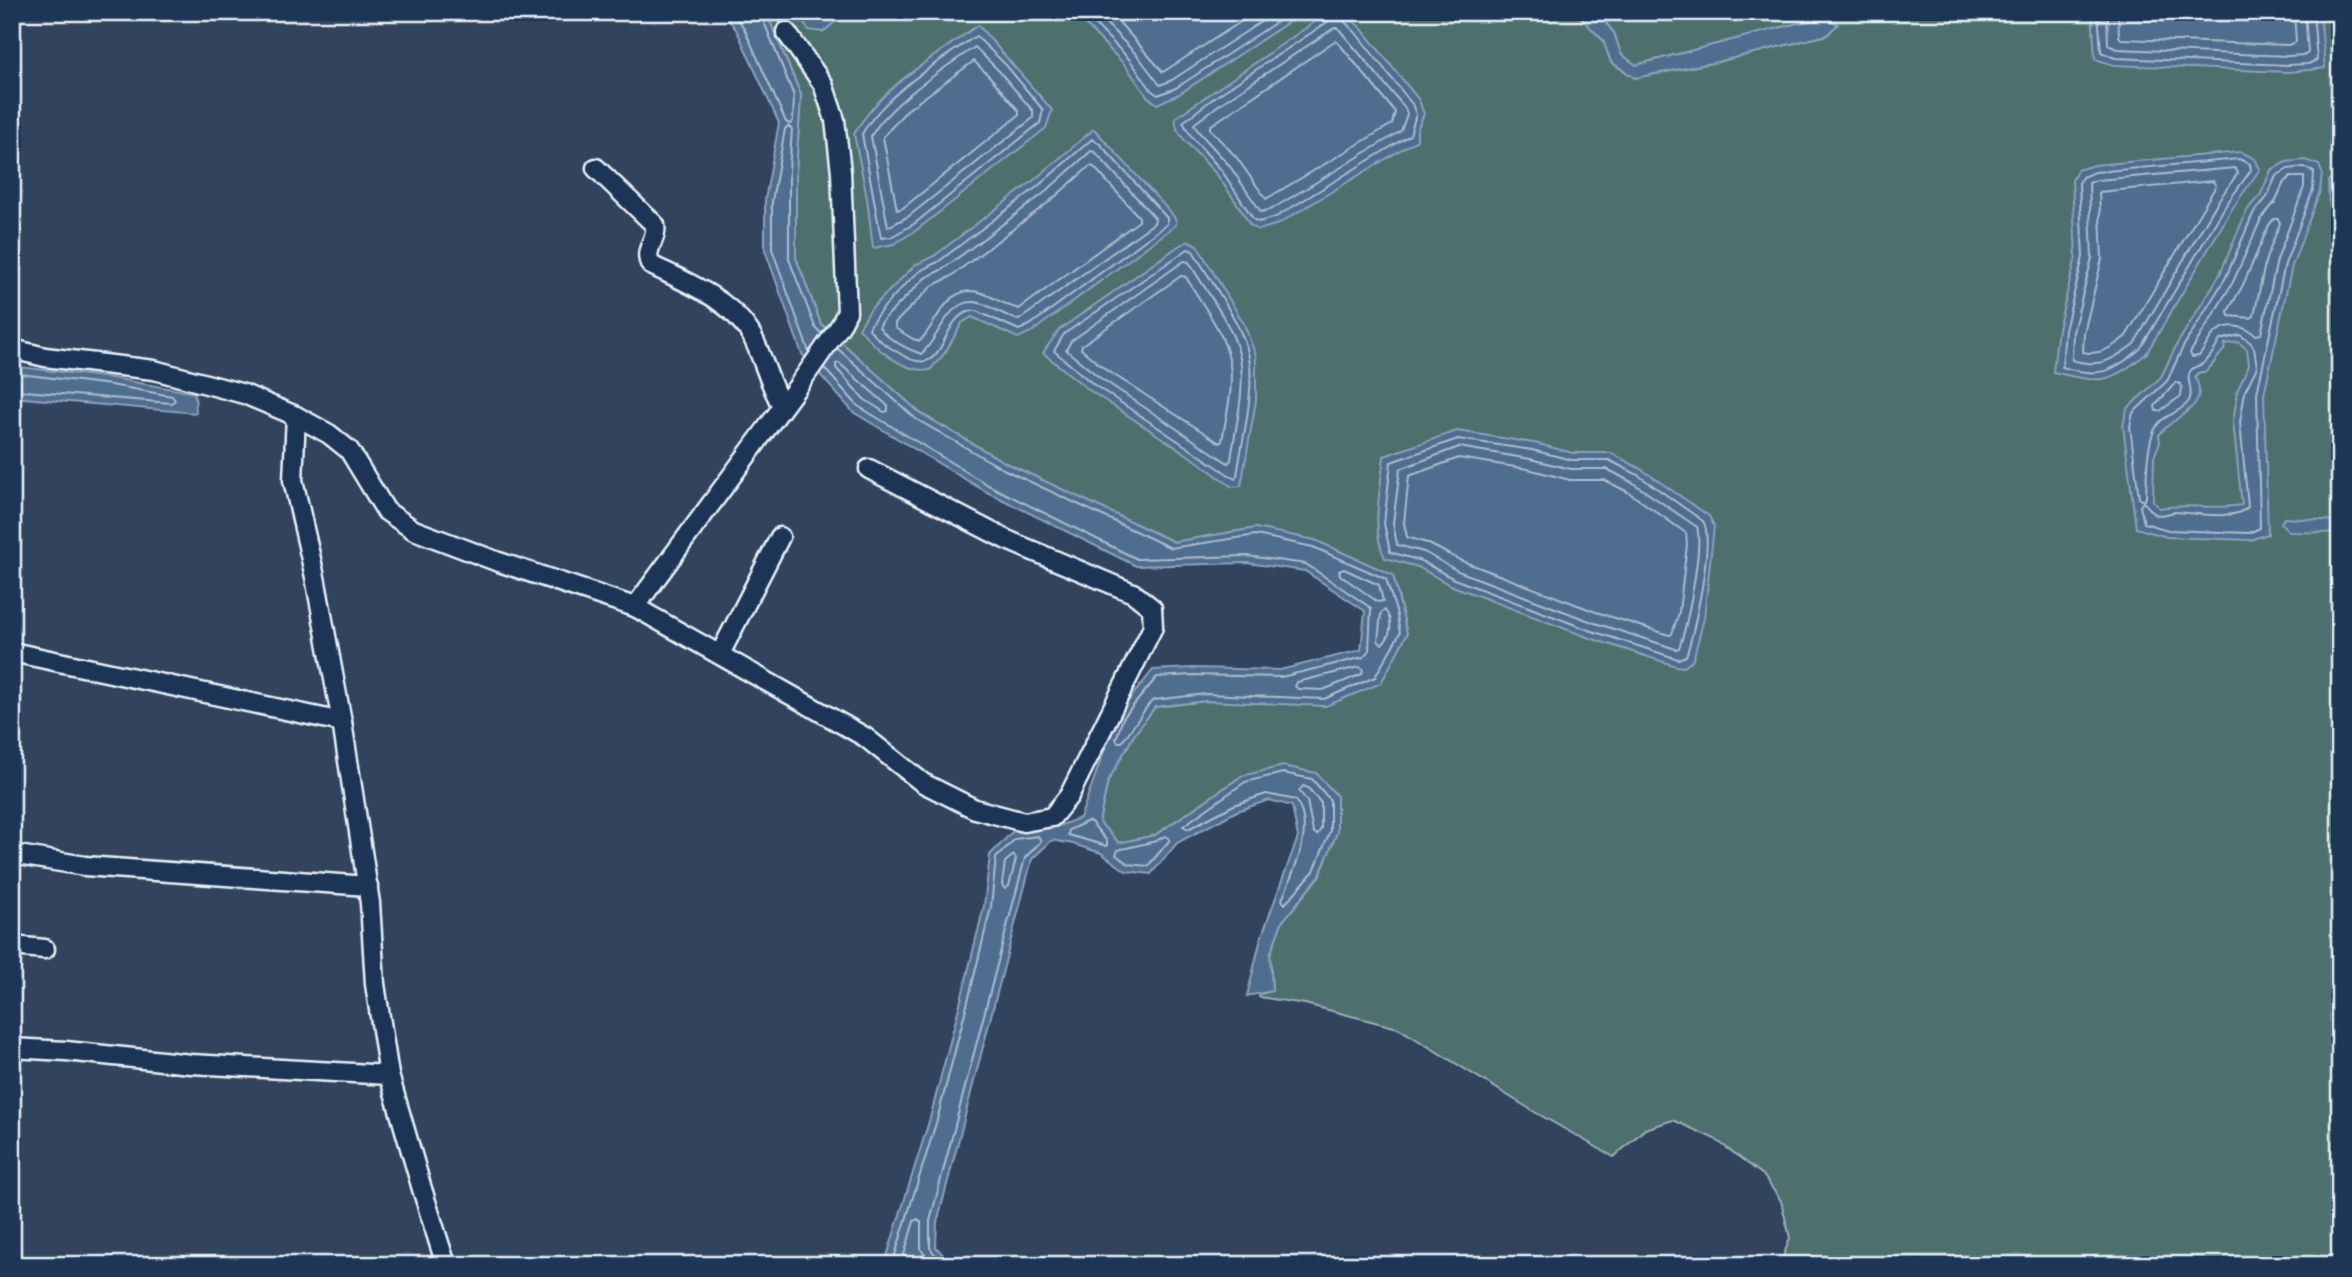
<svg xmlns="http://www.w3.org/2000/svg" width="2352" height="1277" viewBox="0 0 2352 1277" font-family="Itim,sans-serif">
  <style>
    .green { fill: #4e6f6e; stroke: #9bb0b3; stroke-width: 2 }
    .water { fill: #4f6d8f; stroke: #8ca2b9; stroke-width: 2; fill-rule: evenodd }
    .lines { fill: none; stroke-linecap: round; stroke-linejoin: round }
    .shore { stroke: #abbcce; stroke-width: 2 }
    .minor-casing { stroke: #e8f1f8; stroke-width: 23 }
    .minor { stroke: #1d3557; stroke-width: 18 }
  </style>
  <rect width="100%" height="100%" fill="#32435e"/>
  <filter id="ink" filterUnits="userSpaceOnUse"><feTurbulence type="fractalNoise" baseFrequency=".0143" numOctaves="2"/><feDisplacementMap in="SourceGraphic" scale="14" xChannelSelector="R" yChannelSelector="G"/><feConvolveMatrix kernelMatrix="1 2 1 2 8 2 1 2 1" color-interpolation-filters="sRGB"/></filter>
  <g filter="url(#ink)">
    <polygon class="green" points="766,12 1575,12 1603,40 1611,62 1635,78 1717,62 1827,35 1837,24 1794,24 1636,65 1621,54 1614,33 1597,12 2340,12 2340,1265 1780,1265 1790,1238 1781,1201 1763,1175 1715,1139 1673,1120 1645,1129 1614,1157 1533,1111 1398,1028 1305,1004 1259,997 1260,994 1272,991 1270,955 1282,922 1320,875 1337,832 1242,776 1155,835 1119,843 1099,822 1108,781 1134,735 1155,707 1206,701 1259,702 1407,634 1393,575 1256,528 1174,542 1006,463 920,413 821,324 796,258 796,171 801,95"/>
    <g class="water">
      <polygon points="723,12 766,12 801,95 796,171 796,258 821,324 920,413 1006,463 1174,542 1256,528 1315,540 1393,575 1407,634 1381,683 1326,706 1206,701 1155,707 1134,735 1108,781 1099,822 1119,843 1155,835 1242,776 1283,766 1316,773 1337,796 1337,832 1320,875 1282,922 1270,955 1272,991 1247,996 1261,938 1298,837 1292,806 1269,800 1237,811 1177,843 1151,874 1126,871 1101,853 1073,844 1052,840 1032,859 937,1223 936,1247 952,1265 890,1265 887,1256 930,1118 962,996 984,906 990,855 1012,832 1056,827 1080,818 1117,715 1153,670 1193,668 1280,670 1361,650 1365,611 1305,571 1247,563 1136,566 985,491 853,412 802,354 765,250 765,200 779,123 737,31"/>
      <polygon points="795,12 847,12 823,32 809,30"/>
      <polygon points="1073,12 1304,12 1179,94 1157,104 1147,96 1125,65"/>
      <polygon points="1329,12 1344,12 1361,28 1419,100 1424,114 1417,130 1417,140 1278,224 1259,230 1250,225 1240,208 1217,175 1185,141 1177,129 1175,118"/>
      <polygon points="1575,12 1597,12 1614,33 1621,54 1636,65 1794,24 1826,18 1838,24 1827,35 1717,62 1635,78 1611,62 1603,40"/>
      <polygon points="2092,12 2320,12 2325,68 2289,72 2114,65 2095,59"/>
      <path d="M978,25L1052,110L1046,128L918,229L894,244L873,248L867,198L854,134C881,86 935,57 978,25Z"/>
      <path d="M1094,129L1172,214L1176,220V225L1033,331L1018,338L972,317L962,323L945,353L930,370C903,373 875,348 859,328L871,309L915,265L934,256L1033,181Z"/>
      <path d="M2241,152L2255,159L2260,169L2232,209L2146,354C2107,385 2100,383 2053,372L2058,329L2076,257L2072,181L2077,170L2094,165Z"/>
      <path d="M2305,160L2319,165L2322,173L2320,191L2292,266L2264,394L2268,534L2250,540L2167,537L2136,528L2123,425L2127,409L2161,377L2177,344L2220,274L2247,210L2261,194L2271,170L2286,162ZM2238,342L2247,349L2249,365L2238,389L2233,422L2242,505C2214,510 2186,503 2159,508L2153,501L2154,457L2160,442L2159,435C2172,415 2212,409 2195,377L2198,373L2207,371L2224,350L2225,344Z"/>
      <polygon points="2336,170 2340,170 2340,212 2329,203 2328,182"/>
      <polygon points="1189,241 1197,245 1244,324 1256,356 1256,401 1241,486 1232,487 1197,461 1089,390 1043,353 1059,330 1180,245"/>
      <polygon points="12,366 112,378 195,393 196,413 12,397"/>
      <path d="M1457,431L1534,443L1573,453H1611L1641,469L1709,516L1714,526L1704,618L1693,660L1684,667L1676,666L1587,637L1450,585L1418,567L1385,558C1370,528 1381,488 1384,456Z"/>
      <polygon points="2284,518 2340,521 2340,533 2290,532 2281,523"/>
    </g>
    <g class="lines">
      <g class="shore">
        <polyline points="732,12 744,28 786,122 790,124 793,121 794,96 760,12"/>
        <polyline points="1083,12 1130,60 1152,91 1158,95 1176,88 1292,12"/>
        <polyline points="1095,12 1137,55 1160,85 1172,80 1276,12"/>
        <polyline points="1110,12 1163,72 1256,12"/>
        <polyline points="1332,12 1329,21 1215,97 1183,122 1191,136 1222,171 1254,220 1259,222 1276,217 1410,135 1416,114 1412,104 1356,33 1342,19 1340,12"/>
        <polyline points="2098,12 2101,52 2115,58 2288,65 2308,64 2317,60 2313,12"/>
        <polyline points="2107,12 2108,45 2117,49 2288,56 2305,55 2308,53 2305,12"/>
        <polyline points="2118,12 2119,36 2121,39 2288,45 2296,42 2294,12"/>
        <polygon points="1334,28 1338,28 1405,108 1407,114 1401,131 1272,209 1261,212 1229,165 1198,131 1194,124 1220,104"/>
        <path d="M976,36L1006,65L1043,110L1040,123L914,224L891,237L881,238L862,134C883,96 940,60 976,36Z"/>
        <polygon points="1333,42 1336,41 1341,46 1395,112 1392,124 1266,199 1237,158 1210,129 1210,126"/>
        <path d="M975,47L999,71L1033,111V118L909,216L888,227L871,136C890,103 944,68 975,47Z"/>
        <polygon points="974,61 991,78 1019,111 1019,115 903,208 897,210 883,137 907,110"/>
        <path d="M1092,139L1100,144L1167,218V224L1030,325L1019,330L976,311C937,309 951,387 899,353C887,346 877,340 869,329C872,317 911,277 922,270C927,267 933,264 938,262L1037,187Z"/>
        <path d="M1091,151L1095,152L1155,218L1154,223L1019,320C1004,317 989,303 974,302C947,300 938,341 921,354C907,349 887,339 879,327L883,320L925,278L943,269L1043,194Z"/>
        <path d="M2239,159L2250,164L2251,170L2226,205L2140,349C2112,373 2098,378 2062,367L2065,330L2083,257L2079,183L2082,177L2095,172Z"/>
        <path d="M1090,166L1094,167L1139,217V221L1019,309C1005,306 993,296 979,292C946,284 937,324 920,341L913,339L895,328V323L932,286L950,277L1049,202Z"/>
        <path d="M2304,167L2314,172L2313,190L2285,264L2257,393L2260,528L2249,533L2168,530L2144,523L2140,506L2143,502C2147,505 2151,511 2155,514C2161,517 2170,512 2177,512C2195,513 2235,521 2248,507L2240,422L2245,391L2257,367L2254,348L2251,343L2240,335L2220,340C2216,347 2212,356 2205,362C2201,366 2196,365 2191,370C2184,379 2195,390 2189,401C2183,410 2170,414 2162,420C2145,433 2147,478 2146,498L2143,501L2139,498L2130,426L2133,413L2167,381L2183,347L2226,277L2253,214L2267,197L2276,176L2288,169Z"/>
        <path d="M2235,168L2238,173L2218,201L2134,344C2112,361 2099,368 2072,360L2073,332L2092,258L2089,183L2097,180Z"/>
        <path d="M2291,177H2304V187L2277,260L2261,334L2256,335C2245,327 2228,321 2215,333C2209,338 2205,349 2199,356L2192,357L2190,353L2233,282L2261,219L2275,202L2284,182Z"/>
        <path d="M2213,181L2216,186L2126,336C2113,347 2100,356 2083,352L2084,333L2102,259L2099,192Z"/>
        <polygon points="2274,219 2278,219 2280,223 2266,259 2254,316 2251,318 2229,316 2228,311 2243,285 2269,225"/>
        <path d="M1188,249L1193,251C1210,280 1243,325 1249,357C1255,391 1242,441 1237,476L1235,479L1093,384L1054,351L1064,334Z"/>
        <path d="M1184,261L1189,262C1206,292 1233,324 1240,358C1246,388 1235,429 1231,460L1228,463L1099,377L1066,350L1071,341Z"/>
        <path d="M1181,276L1186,277C1201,303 1223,330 1229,359C1235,386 1226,415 1222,441L1220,443L1105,369L1081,349L1082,345Z"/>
        <polyline points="809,352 772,249 772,201 785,129 788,126 792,129 789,171 789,259 815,327 822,334"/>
        <polygon points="839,363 888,406 888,411 884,412 864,399 836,368 836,364"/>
        <polyline points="824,368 858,406 988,485 1137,559 1247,556 1306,564 1371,608 1369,650 1364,657 1281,677 1193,675 1157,677 1123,718 1116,739 1118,742 1122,742 1149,704 1154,700 1206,694 1324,699 1375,677 1400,633 1396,611 1386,579 1313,547 1256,535 1171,548 1003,469 916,419 837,348"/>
        <polyline points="12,373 111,385 172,396 175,400 171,403 12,390"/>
        <polygon points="2175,383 2179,383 2182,387 2181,396 2160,411 2156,411 2155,406"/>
        <path d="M1458,439L1532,450L1572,460H1609L1638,475L1703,521C1715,539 1694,634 1686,656L1678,659L1589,630L1454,579L1421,561L1390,552L1384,523L1391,462Z"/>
        <path d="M1459,447L1530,459L1571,469H1607L1633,483L1697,527C1703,547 1687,627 1679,648L1676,649L1592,622L1458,571L1424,552L1397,545L1393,523L1400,469Z"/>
        <polygon points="1459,458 1528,469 1570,480 1604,480 1628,492 1686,533 1687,544 1679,612 1672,634 1669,635 1596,612 1462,561 1427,543 1407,537 1404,523 1409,476"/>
        <polygon points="1344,569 1379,585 1383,601 1378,602 1340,575 1339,571"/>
        <path d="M1385,610C1393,621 1392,636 1382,644L1378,641L1381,613Z"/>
        <polygon points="1359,667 1363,669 1362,674 1323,690 1298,689 1295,686 1297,682"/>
        <path d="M1283,773L1312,779L1330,800V831L1314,871L1285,904L1282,900C1293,870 1316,831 1296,800L1266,794L1234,805L1188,829L1183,826L1245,782Z"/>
        <polygon points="1303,786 1308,788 1321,803 1321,829 1317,835 1313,832 1307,801 1299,791"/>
        <polygon points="1088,821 1091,822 1107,841 1107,846 1068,835 1069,830"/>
        <polygon points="1165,836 1169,838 1169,841 1148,866 1129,864 1116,855 1118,850 1156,841"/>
        <polygon points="1014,855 1016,859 1009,886 1005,889 1002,885 1005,862"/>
        <polyline points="896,1265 895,1255 937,1120 969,997 991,907 996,858 1015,839 1038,836 1041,841 1025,858 930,1221 930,1248 943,1265"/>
        <polyline points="905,1265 904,1255 914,1221 918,1219 921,1222 921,1249 931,1265"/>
      </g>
      <defs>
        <g id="minor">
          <path d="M596,168L655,225C658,240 642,250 651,265C687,283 731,299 752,336C764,359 769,384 782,406"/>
          <polyline points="12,349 45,357 154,370 244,394 296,416 329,434 349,450 386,511 414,530 496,561 635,607 865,737 923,783 975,809 1024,822 1052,817 1069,796 1153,627 1152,608 1133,593 1007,540 869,469"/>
          <polyline points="296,416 293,480 315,577 342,722 370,903 375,984 389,1075 422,1189 446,1265"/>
          <polyline points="635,607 798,386 840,326 847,312 841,172 835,120 823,84 786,32"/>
          <polyline points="12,652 342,722"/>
          <polyline points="720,654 780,537"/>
          <polyline points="12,854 85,866 368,886"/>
          <polyline points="12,946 45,949"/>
          <polyline points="12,1048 66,1051 191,1064 389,1075"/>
        </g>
      </defs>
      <use href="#minor" class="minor-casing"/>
      <use href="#minor" class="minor"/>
    </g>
  </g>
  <rect width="2352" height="1277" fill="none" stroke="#1d3557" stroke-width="42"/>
  <rect x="21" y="21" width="2310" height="1235" fill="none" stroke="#e8f1f8" stroke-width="2.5" filter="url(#ink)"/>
</svg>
